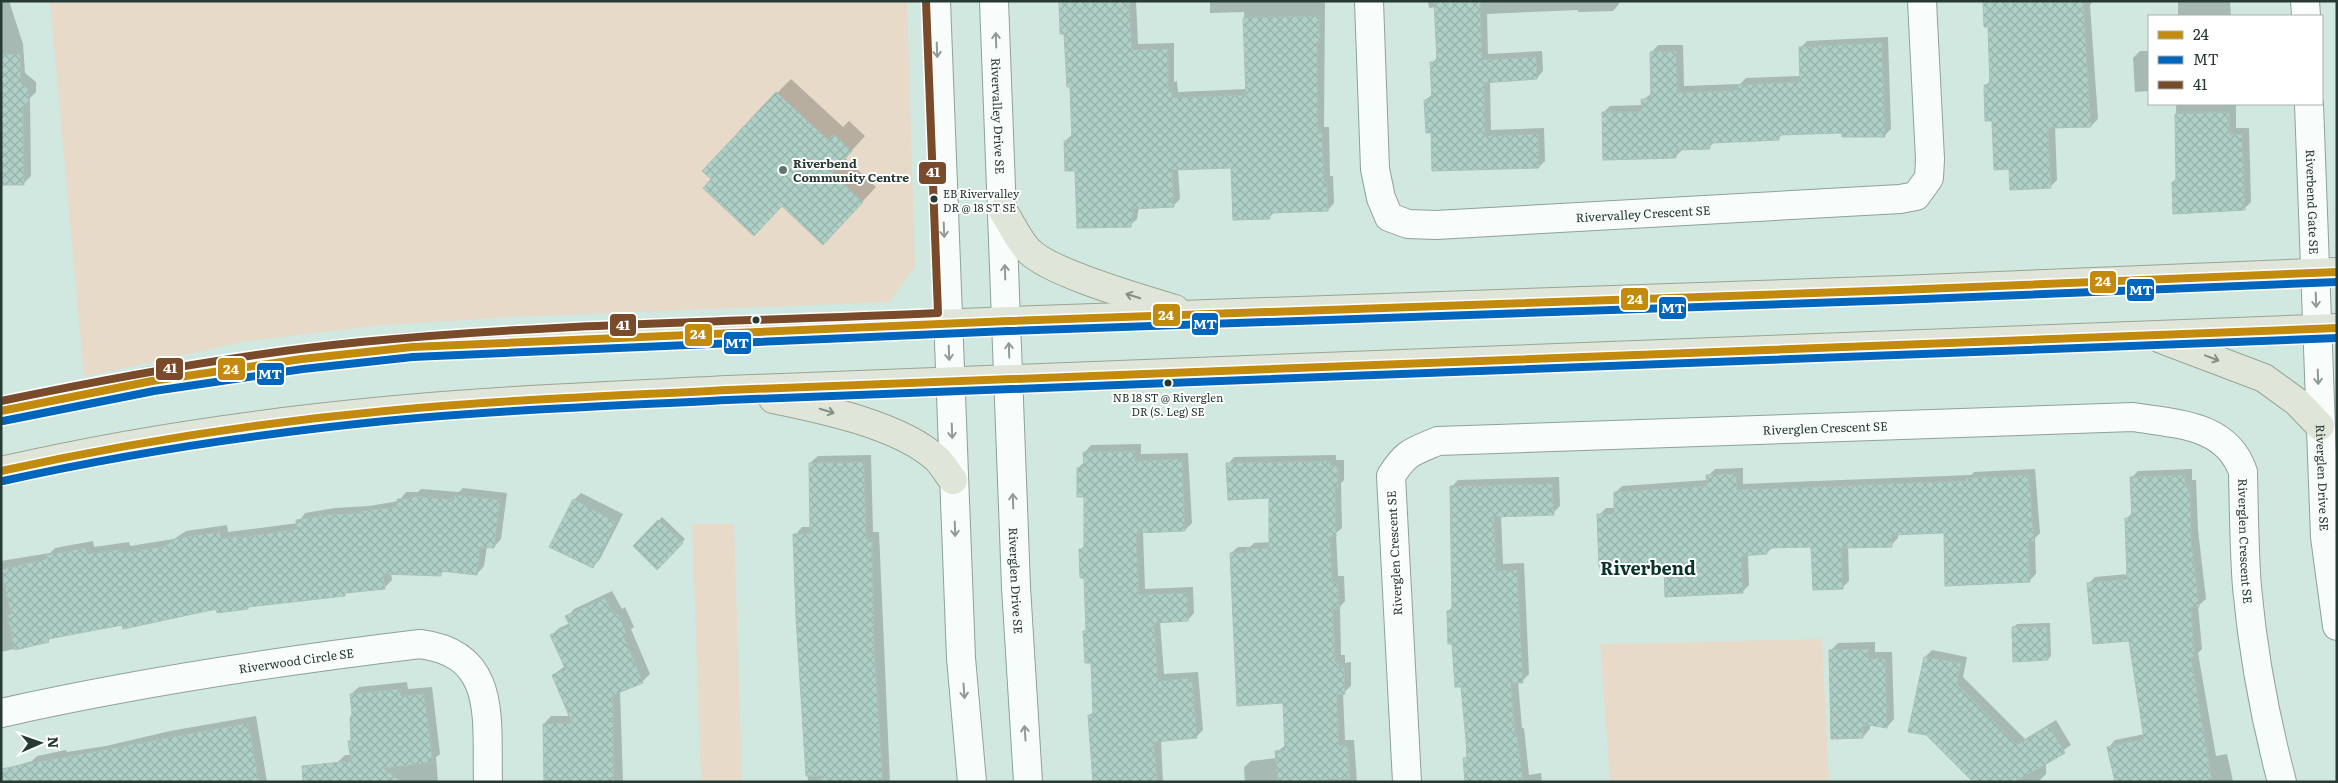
<svg xmlns="http://www.w3.org/2000/svg" width="2338" height="783" viewBox="0 0 2338 783" font-family="Literata,serif">
  <style>
    .green { fill: #e7dac9 }
    .shadow { fill: #0003 }
    .building { fill: url(#building-cross-hatch); stroke: #acbfb9 }
    .lines { fill: none; stroke-linecap: round; stroke-linejoin: round }
    .minor-casing { stroke: #8ea19b; stroke-width: 30 }
    .major-casing { stroke: #98a590; stroke-width: 30 }
    .minor { stroke: #f8fcfa; stroke-width: 28 }
    .major { stroke: #e0e5d9; stroke-width: 28 }
    .bus-1-casing { stroke: #fff; stroke-width: 11 }
    .bus-2-casing { stroke: #fff; stroke-width: 11 }
    .bus-3-casing { stroke: #fff; stroke-width: 11 }
    .bus-1 { stroke: #c38b0d; stroke-width: 8 }
    .bus-2 { stroke: #0065bd; stroke-width: 8 }
    .bus-3 { stroke: #7a4b2a; stroke-width: 8 }
    .oneway { stroke: #909a96 }
    .oneway2 { stroke: #848f86 }
    .poi-dot { fill: #627670; stroke: #fff; stroke-width: 2 }
    .bus-dot { fill: #273933; stroke: #fff; stroke-width: 2 }
    .labels { text-anchor: middle; dominant-baseline: central; stroke-width: 4; stroke-linejoin: round; paint-order: stroke }
    .bus-label { font-size: 11px; fill: #273933; stroke: #fff; text-anchor: start }
    .street-label { font-size: 12px; fill: #273933; stroke: #fff }
    .poi-label { font-size: 12px; font-weight: bold; fill: #273933; stroke: #fff; text-anchor: start }
    .district-label { font-size: 18px; font-weight: bold; fill: #073328; stroke: #fff }
    .line-badge { stroke: #fff; stroke-width: 2 }
    .badge-label { font-size: 14px; text-anchor: middle; font-weight: bold; fill: #fff }
  </style>
  <defs>
    <pattern id="building-cross-hatch" width="8" height="8" patternUnits="userSpaceOnUse" patternTransform="scale(1.25)"><rect width="8" height="8" fill="#aed0c6"/><path d="M0 0l8 8M0 8l8-8" fill="none" stroke="#96b3ab"/></pattern>
  </defs>
  <rect width="100%" height="100%" fill="#d0e8e0"/>
  <g class="green">
    <polygon points="50,1 907,1 915,267 889,302 515,317 373,326 242,342 84,377"/>
    <polygon points="692,524 734,524 742,782 701,782"/>
    <polygon points="1822,639 1829,782 1610,782 1600,644"/>
  </g>
  <g class="shadow">
    <polygon points="1,1 9,1 23,44 25,73 36,82 36,92 30,98 31,176 23,184 1,184"/>
    <polygon points="1059,1 1136,1 1138,44 1174,43 1174,82 1177,81 1178,92 1247,89 1244,12 1210,13 1210,1 1325,1 1324,127 1329,127 1330,176 1333,176 1334,203 1328,210 1275,212 1269,217 1232,167 1178,169 1180,199 1173,206 1139,207 1137,219 1130,225 1076,170 1065,141 1073,134 1071,85 1066,33"/>
    <polygon points="1428,1 1619,1 1619,4 1613,11 1578,12 1578,10 1487,14 1488,54 1542,51 1543,71 1537,78 1490,81 1491,130 1544,128 1545,161 1539,167 1432,132 1425,100 1433,94 1432,63 1438,57 1436,7 1429,8"/>
    <polygon points="1985,1 2093,1 2090,5 2098,119 2091,126 2055,127 2057,180 2050,187 2011,168 1993,120 1985,86 1991,80 1989,26"/>
    <polygon points="2178,1 2230,1 2231,16 2178,16"/>
    <polygon points="1888,37 1891,129 1884,136 1843,132 1783,134 1778,138 1715,142 1709,147 1683,149 1676,156 1603,113 1610,106 1643,105 1643,100 1652,93 1651,53 1658,45 1683,45 1684,86 1740,84 1746,78 1801,76 1800,48 1807,41"/>
    <polygon points="2140,51 2149,51 2149,91 2135,92 2133,58"/>
    <polygon points="791,79 843,127 849,121 865,136 845,158 876,187 837,229 777,93"/>
    <polygon points="2176,104 2236,104 2236,128 2249,128 2251,202 2244,209 2173,182 2177,178"/>
    <polygon points="1141,444 1141,454 1188,453 1192,523 1185,530 1143,532 1145,589 1193,587 1194,613 1188,620 1160,621 1164,674 1198,672 1203,730 1196,737 1161,740 1163,782 1095,782 1089,716 1094,711 1092,662 1084,632 1087,629 1086,576 1080,550 1085,545 1086,496 1078,468 1085,461 1085,452 1091,445"/>
    <polygon points="871,455 873,532 879,532 890,782 808,782 795,535 802,527 811,527 810,463 818,456"/>
    <polygon points="1336,455 1336,460 1344,460 1344,480 1341,483 1342,528 1336,533 1338,576 1344,576 1345,601 1340,607 1341,655 1345,655 1345,663 1351,662 1351,686 1343,693 1345,740 1354,740 1357,782 1245,782 1244,767 1251,761 1277,758 1276,752 1286,745 1284,702 1231,553 1238,547 1250,547 1254,543 1270,542 1270,497 1228,464 1234,457"/>
    <polygon points="1743,468 1743,484 1971,475 1974,472 2035,469 2040,533 2035,538 2036,574 2029,581 1945,532 1898,533 1898,538 1891,545 1848,547 1849,581 1842,588 1812,546 1773,547 1767,553 1748,554 1749,585 1742,592 1665,564 1599,515 1606,508 1615,508 1615,493 1622,486 1708,480 1708,476 1715,469"/>
    <polygon points="2192,469 2192,480 2196,480 2198,530 2206,599 2198,606 2202,649 2198,653 2216,756 2227,754 2233,781 2144,782 2108,748 2115,740 2145,734 2130,640 2088,584 2095,577 2128,574 2126,519 2133,512 2131,478 2138,471"/>
    <polygon points="1559,477 1560,506 1553,513 1501,515 1503,564 1524,563 1529,674 1522,681 1518,682 1522,728 1524,728 1529,775 1541,773 1542,782 1466,782 1464,759 1468,755 1462,685 1448,611 1453,606 1451,487 1458,480"/>
    <polygon points="463,488 507,493 501,539 494,547 487,546 484,566 477,574 445,570 441,574 391,573 392,580 384,588 348,591 344,595 250,605 247,608 218,608 52,637 48,641 1,652 1,561 50,553 55,548 93,541 94,547 129,542 130,546 174,539 186,531 207,528 227,525 228,532 298,523 305,513 335,508 369,506 399,501 406,492 418,492 421,489 459,492"/>
    <polygon points="581,493 623,514 600,559 593,567 574,500"/>
    <polygon points="662,517 685,539 657,568 635,546"/>
    <polygon points="612,591 622,609 625,607 634,627 631,629 650,674 642,682 620,690 623,782 545,782 544,724 551,716 571,716 553,675 565,666 551,636 559,628 570,623 567,617 574,609"/>
    <polygon points="2050,623 2051,656 2048,659 2013,628 2017,624"/>
    <polygon points="1875,642 1875,652 1892,652 1894,719 1887,727 1870,724 1870,729 1863,737 1830,651 1838,643"/>
    <polygon points="1932,650 1967,657 1963,677 2025,739 2056,720 2071,745 2046,762 2046,774 2039,781 1975,782 1925,657"/>
    <polygon points="407,682 408,689 432,687 440,754 436,757 438,782 339,782 337,763 345,755 351,755 350,741 353,739 354,714 351,694 359,687"/>
    <polygon points="256,716 267,782 1,782 1,770 32,761 37,756 66,750 67,752 106,746 170,731"/>
  </g>
  <g class="building">
    <polygon points="1059,1 1129,1 1132,50 1168,49 1168,88 1171,88 1172,98 1246,95 1243,18 1319,16 1320,41 1317,41 1318,133 1322,133 1324,182 1327,182 1328,211 1270,213 1270,219 1233,220 1231,168 1172,170 1174,207 1133,209 1131,227 1077,228 1075,171 1065,171 1064,141 1072,140 1070,87 1067,87 1064,34 1060,34"/>
    <polygon points="1434,1 1480,1 1482,60 1536,57 1537,79 1484,83 1485,136 1538,134 1539,168 1432,171 1431,133 1426,133 1424,100 1432,100 1430,62 1437,62"/>
    <polygon points="1983,1 2083,1 2091,127 2048,128 2051,188 2010,190 2009,169 1994,170 1992,121 1985,121 1984,85 1990,85 1988,27 1984,27"/>
    <polygon points="1882,43 1885,137 1842,137 1842,133 1779,135 1779,140 1710,143 1710,149 1676,150 1676,158 1603,160 1602,112 1642,112 1641,99 1651,99 1650,52 1676,51 1677,93 1738,90 1738,85 1800,82 1799,47"/>
    <polygon points="20,54 21,84 28,89 29,101 23,107 24,185 1,185 1,55"/>
    <polygon points="776,92 828,140 834,134 852,151 832,173 863,202 823,245 782,206 754,236 703,188 711,179 702,171"/>
    <polygon points="2229,112 2230,135 2242,134 2245,210 2173,214 2172,182 2176,182 2175,114"/>
    <polygon points="1135,451 1135,461 1182,459 1185,531 1136,533 1139,595 1187,593 1188,621 1154,623 1158,681 1192,678 1197,738 1154,742 1157,782 1093,782 1088,715 1093,715 1091,663 1085,663 1083,631 1086,631 1084,578 1080,578 1079,549 1084,549 1084,497 1077,497 1077,468 1084,468 1083,452"/>
    <polygon points="1330,461 1330,466 1338,466 1338,487 1335,487 1336,536 1330,536 1332,582 1338,582 1339,609 1333,609 1335,661 1339,661 1339,669 1344,668 1345,694 1337,695 1339,746 1348,746 1350,779 1278,782 1275,751 1285,750 1283,703 1237,706 1230,553 1246,553 1246,549 1269,548 1269,498 1228,500 1226,463"/>
    <polygon points="864,462 866,539 872,539 874,648 883,782 821,782 821,776 806,776 796,617 793,534 810,534 809,463"/>
    <polygon points="1736,474 1737,490 1966,481 1966,478 2029,475 2034,541 2028,541 2030,582 1945,586 1944,533 1891,535 1892,547 1841,548 1843,589 1813,590 1811,547 1767,548 1767,554 1741,556 1743,593 1665,597 1664,565 1599,567 1597,514 1614,514 1614,492 1707,486 1706,475"/>
    <polygon points="2185,475 2185,486 2190,486 2191,538 2199,607 2191,607 2195,657 2191,657 2212,782 2115,782 2107,747 2144,739 2129,641 2093,644 2087,583 2127,579 2125,518 2132,518 2130,477"/>
    <polygon points="1552,484 1554,515 1494,517 1496,571 1517,570 1523,683 1511,683 1515,735 1517,735 1523,782 1465,782 1463,758 1467,758 1466,740 1461,687 1455,687 1452,644 1448,644 1447,611 1452,610 1450,486"/>
    <polygon points="455,495 500,500 494,548 480,547 477,575 441,571 441,576 383,574 385,589 345,593 345,596 248,607 248,609 217,613 216,609 123,629 122,625 48,639 49,642 15,650 7,615 11,614 1,570 46,559 46,555 85,548 87,554 122,549 123,553 165,546 177,538 199,535 220,532 221,539 239,536 239,538 297,529 296,520 326,515 362,513 362,511 397,507 397,499 412,499 412,496 454,500"/>
    <polygon points="573,499 616,522 593,568 549,547"/>
    <polygon points="658,520 683,543 657,570 633,546"/>
    <polygon points="605,598 614,615 618,614 627,635 624,637 643,683 613,695 614,782 544,782 543,724 572,723 552,675 566,670 550,635 570,626 565,616"/>
    <polygon points="2047,626 2048,660 2013,662 2012,627"/>
    <polygon points="1868,649 1868,659 1885,659 1887,728 1863,724 1863,738 1831,739 1829,650"/>
    <polygon points="1924,657 1961,663 1957,684 2017,745 2049,726 2065,753 2015,782 1973,782 1926,735 1908,732"/>
    <polygon points="400,689 401,696 424,694 433,762 383,768 402,782 303,782 302,766 351,761 348,741 351,741 350,718 352,714 350,694"/>
    <polygon points="248,723 259,782 1,782 1,769"/>
  </g>
  <g class="lines">
    <defs>
      <g id="minor">
        <polyline points="936,1 961,658 972,782"/>
        <path id="s1" d="M994,1L1016,587L1028,782"/>
        <path id="s2" d="M1369,1L1375,169L1381,198L1389,217L1408,224L1436,225L1900,199L1916,196L1929,178L1930,159L1922,1"/>
        <polyline points="2305,1 2306,16"/>
        <path id="s3" d="M2309,104L2325,537L2337,626"/>
        <path id="s4" d="M1,713C139,682 279,661 420,644C499,654 486,721 488,782"/>
        <path id="s5" d="M1407,782L1391,476C1406,452 1412,452 1438,441L2133,417C2176,424 2227,424 2243,472C2244,510 2244,549 2247,587C2253,653 2265,718 2282,782"/>
      </g>
      <g id="major">
        <path d="M1003,211C1011,223 1018,239 1028,250C1049,273 1142,299 1175,309"/>
        <polyline points="2161,339 2264,378 2297,402 2320,426"/>
        <path d="M773,399C822,409 900,425 937,459C943,465 948,474 953,480"/>
        <polyline points="1,411 152,381 302,359 412,347 1008,321 1899,290 2337,272"/>
        <path d="M1,471C127,442 257,423 385,411C499,400 613,396 728,390L2337,328"/>
      </g>
    </defs>
    <use href="#minor" class="minor-casing"/>
    <use href="#major" class="major-casing"/>
    <use href="#minor" class="minor"/>
    <use href="#major" class="major"/>
    <defs>
      <g id="bus-1">
        <polyline points="1,411 152,381 302,359 412,347 1008,321 1899,290 2337,272"/>
        <path d="M1,471C128,443 256,423 385,411C499,400 614,396 728,390L2337,328"/>
      </g>
      <g id="bus-2">
        <polyline points="3,421 154,391 303,369 413,357 1008,331 1899,300 2337,282"/>
        <path d="M3,481C129,453 256,434 385,421C499,410 614,406 728,400L2337,338"/>
      </g>
      <path id="bus-3" d="M1,401C120,376 240,354 361,342C552,323 745,322 938,313L926,1"/>
    </defs>
    <use href="#bus-1" class="bus-1-casing"/>
    <use href="#bus-2" class="bus-2-casing"/>
    <use href="#bus-3" class="bus-3-casing"/>
    <use href="#bus-1" class="bus-1"/>
    <use href="#bus-2" class="bus-2"/>
    <use href="#bus-3" class="bus-3"/>
  </g>
  <defs><path id="oneway-shaft" d="M-6 0H5M1.5-3L5.5 0L1.5 3" fill="none" stroke-width="1.6" stroke-linecap="round" stroke-linejoin="round" transform="scale(1.25)"/></defs>
  <g class="oneway">
    <use href="#oneway-shaft" transform="translate(996 40) rotate(-92)"/>
    <use href="#oneway-shaft" transform="translate(937 50) rotate(88)"/>
    <use href="#oneway-shaft" transform="translate(944 230) rotate(88)"/>
    <use href="#oneway-shaft" transform="translate(1005 272) rotate(-92)"/>
    <use href="#oneway-shaft" transform="translate(2316 300) rotate(88)"/>
    <use href="#oneway-shaft" transform="translate(1009 350) rotate(-92)"/>
    <use href="#oneway-shaft" transform="translate(949 353) rotate(88)"/>
    <use href="#oneway-shaft" transform="translate(2318 377) rotate(88)"/>
    <use href="#oneway-shaft" transform="translate(952 431) rotate(88)"/>
    <use href="#oneway-shaft" transform="translate(1013 501) rotate(-92)"/>
    <use href="#oneway-shaft" transform="translate(955 529) rotate(88)"/>
    <use href="#oneway-shaft" transform="translate(964 691) rotate(86)"/>
    <use href="#oneway-shaft" transform="translate(1025 733) rotate(-94)"/>
  </g>
  <g class="oneway2">
    <use href="#oneway-shaft" transform="translate(1133 296) rotate(-162)"/>
    <use href="#oneway-shaft" transform="translate(2212 358) rotate(21)"/>
    <use href="#oneway-shaft" transform="translate(827 411) rotate(17)"/>
  </g>
  <circle class="poi-dot" cx="783" cy="170" r="5"/>
  <g class="bus-dot">
    <circle cx="934" cy="199" r="4.5"/>
    <circle cx="756" cy="320" r="4.5"/>
    <circle cx="1168" cy="383" r="4.5"/>
  </g>
  <g class="labels">
    <g class="bus-label">
      <text x="943" y="193">EB Rivervalley<tspan x="943" dy="14">DR @ 18 ST SE</tspan></text>
      <text x="1168" y="397" text-anchor="middle">NB 18 ST @ Riverglen<tspan x="1168" dy="14">DR (S. Leg) SE</tspan></text>
    </g>
    <g class="street-label">
      <text stroke="none"><textPath href="#s1" startOffset="115">Rivervalley Drive SE</textPath></text>
      <text stroke="none"><textPath href="#s3" startOffset="98">Riverbend Gate SE</textPath></text>
      <text stroke="none"><textPath href="#s2" startOffset="474">Rivervalley Crescent SE</textPath></text>
      <text stroke="none"><textPath href="#s5" startOffset="754">Riverglen Crescent SE</textPath></text>
      <text stroke="none"><textPath href="#s3" startOffset="374">Riverglen Drive SE</textPath></text>
      <text stroke="none"><textPath href="#s5" startOffset="1262">Riverglen Crescent SE</textPath></text>
      <text transform="translate(1394 553) rotate(-93)">Riverglen Crescent SE</text>
      <text stroke="none"><textPath href="#s1" startOffset="580">Riverglen Drive SE</textPath></text>
      <text stroke="none"><textPath href="#s4" startOffset="300">Riverwood Circle SE</textPath></text>
    </g>
    <g class="poi-label">
      <text x="793" y="163">Riverbend<tspan x="793" dy="14">Community Centre</tspan></text>
    </g>
    <g class="district-label">
      <text x="1648" y="567">Riverbend</text>
    </g>
  </g>
  <g class="line-badge">
    <rect x="918" y="161" width="29" height="24" rx="5" fill="#7a4b2a"/>
    <rect x="2089" y="270" width="28" height="24" rx="5" fill="#c38b0d"/>
    <rect x="2126" y="278" width="29" height="24" rx="5" fill="#0065bd"/>
    <rect x="1620" y="287" width="29" height="24" rx="5" fill="#c38b0d"/>
    <rect x="1658" y="296" width="29" height="24" rx="5" fill="#0065bd"/>
    <rect x="1152" y="303" width="29" height="24" rx="5" fill="#c38b0d"/>
    <rect x="1191" y="312" width="28" height="24" rx="5" fill="#0065bd"/>
    <rect x="609" y="313" width="28" height="24" rx="5" fill="#7a4b2a"/>
    <rect x="684" y="323" width="29" height="24" rx="5" fill="#c38b0d"/>
    <rect x="723" y="331" width="29" height="24" rx="5" fill="#0065bd"/>
    <rect x="155" y="357" width="29" height="24" rx="5" fill="#7a4b2a"/>
    <rect x="217" y="357" width="29" height="24" rx="5" fill="#c38b0d"/>
    <rect x="256" y="362" width="29" height="24" rx="5" fill="#0065bd"/>
  </g>
  <g class="badge-label">
    <text x="933" y="177">41</text>
    <text x="2103" y="286">24</text>
    <text x="2141" y="295">MT</text>
    <text x="1635" y="304">24</text>
    <text x="1673" y="313">MT</text>
    <text x="1166" y="320">24</text>
    <text x="1205" y="329">MT</text>
    <text x="623" y="330">41</text>
    <text x="698" y="339">24</text>
    <text x="737" y="348">MT</text>
    <text x="170" y="373">41</text>
    <text x="231" y="374">24</text>
    <text x="270" y="379">MT</text>
  </g>
  <rect width="2338" height="783" fill="none" stroke="#273933" stroke-width="5"/>
  <rect x="2148" y="15" width="175" height="90" fill="#ffffff" stroke="#a9b0ad"/>
  <rect x="2158" y="31" width="25" height="8" fill="#c38b0d" stroke="#a9b0ad"/>
  <text x="2193" y="40" font-size="15" fill="#273933">24</text>
  <rect x="2158" y="56" width="25" height="8" fill="#0065bd" stroke="#a9b0ad"/>
  <text x="2193" y="65" font-size="15" fill="#273933">MT</text>
  <rect x="2158" y="81" width="25" height="8" fill="#7a4b2a" stroke="#a9b0ad"/>
  <text x="2193" y="90" font-size="15" fill="#273933">41</text>
  <g transform="translate(40 743) rotate(88)" stroke="#ffffff" stroke-width="4" paint-order="stroke">
  <path d="M0-4L9 19L0 12L-9 19Z" fill="#273933"/>
  <text y="-8" font-size="14" font-weight="bold" text-anchor="middle" fill="#273933">N</text>
  </g>
</svg>
